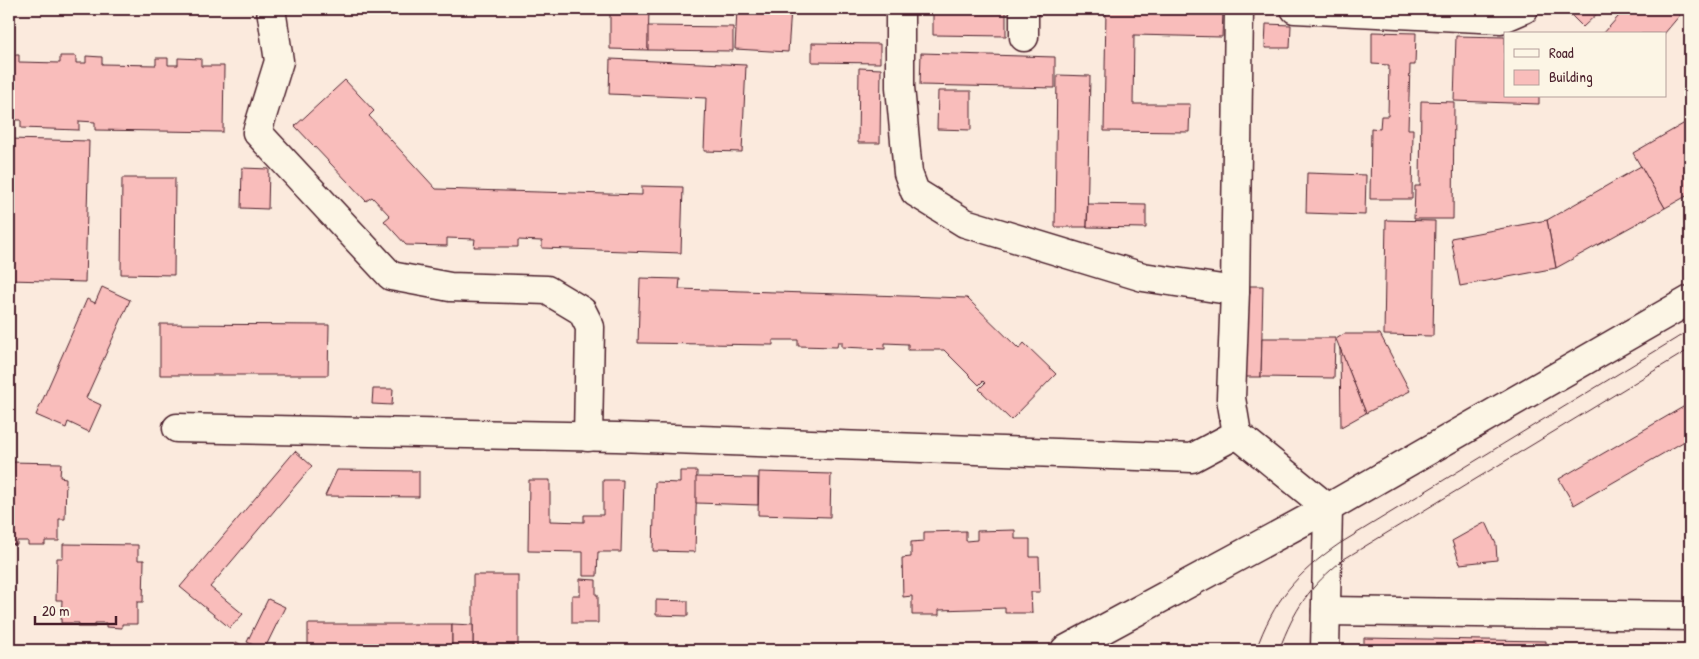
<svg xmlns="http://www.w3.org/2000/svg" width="1699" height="659" viewBox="0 0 1699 659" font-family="'Patrick Hand',sans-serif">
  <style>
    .building { fill: #f9bdbb; stroke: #4a1f2b }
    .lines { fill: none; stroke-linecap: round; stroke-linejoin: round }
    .minor-casing { stroke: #4a1f2b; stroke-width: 31 }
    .major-casing { stroke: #4a1f2b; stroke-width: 31 }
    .minor { stroke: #fcf5e5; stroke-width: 28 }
    .major { stroke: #fcf5e5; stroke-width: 28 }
    .tram { stroke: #4a1f2b; stroke-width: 1 }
  </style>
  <rect width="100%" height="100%" fill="#fbeadd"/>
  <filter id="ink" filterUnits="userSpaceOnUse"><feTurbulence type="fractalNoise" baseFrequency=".02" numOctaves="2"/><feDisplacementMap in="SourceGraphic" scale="10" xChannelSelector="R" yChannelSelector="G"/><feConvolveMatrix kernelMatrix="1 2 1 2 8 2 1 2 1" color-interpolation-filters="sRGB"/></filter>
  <g filter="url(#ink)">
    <g class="building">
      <polygon points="610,9 649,9 648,50 610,49"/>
      <polygon points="737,9 791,9 788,52 735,49"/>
      <polygon points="933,9 1006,9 1006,36 933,35"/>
      <polygon points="1031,9 1062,9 1062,13 1031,12"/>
      <polygon points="1106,9 1223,11 1222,37 1134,35 1133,104 1190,104 1189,132 1104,131"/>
      <polygon points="1565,9 1602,9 1583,27"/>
      <polygon points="1625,9 1685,9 1664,34 1603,34"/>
      <polygon points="1266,24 1291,25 1290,48 1265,48"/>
      <polygon points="648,26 733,27 733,51 648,50"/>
      <polygon points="1372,32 1416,33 1415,65 1410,65 1408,129 1413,129 1412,199 1370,199 1371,128 1380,129 1381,116 1388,116 1389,65 1372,64"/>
      <polygon points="1456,36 1505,37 1505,96 1539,96 1539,104 1454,101"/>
      <polygon points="812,43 880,44 880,63 812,62"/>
      <polygon points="921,53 1055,57 1055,88 920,85"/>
      <polygon points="9,55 19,55 19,62 60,63 60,56 76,56 76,63 86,63 86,56 102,57 102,64 156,65 156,58 168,58 168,65 178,65 178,58 201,59 201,66 224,66 223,132 95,130 95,122 79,121 79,130 21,128 21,120 9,120"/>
      <polygon points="610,59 746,65 742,152 704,151 706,98 609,94"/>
      <polygon points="859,68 881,69 880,143 858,143"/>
      <polygon points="1057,75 1090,76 1087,227 1055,227"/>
      <polygon points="345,80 374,111 369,116 436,189 642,195 642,186 683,187 681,253 542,248 542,241 518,240 518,247 474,247 475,239 447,238 447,246 406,245 384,221 390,216 372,197 366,201 295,126"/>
      <polygon points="938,91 971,91 971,130 937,129"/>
      <polygon points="1421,101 1454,102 1453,219 1414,219 1415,186 1420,186"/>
      <polygon points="1690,120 1690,194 1665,208 1633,153"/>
      <polygon points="9,139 89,141 85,282 9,280"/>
      <polygon points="1641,166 1665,208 1556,268 1547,220"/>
      <polygon points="242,168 269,169 268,209 241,208"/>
      <polygon points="1307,173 1366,175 1365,215 1306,213"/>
      <polygon points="122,178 175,178 174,275 121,274"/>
      <polygon points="1088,204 1146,205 1146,228 1087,227"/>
      <polygon points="1386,220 1435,221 1433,336 1384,335"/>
      <polygon points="1547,220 1556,268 1460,286 1451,238"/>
      <polygon points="640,278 680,279 679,289 967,298 1019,349 1024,343 1056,374 1011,420 979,389 985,383 983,381 979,385 944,350 908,350 908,344 885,343 885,349 842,347 842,342 838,342 837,347 798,346 798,340 773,340 773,345 638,343"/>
      <polygon points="1247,286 1263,286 1261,377 1245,377"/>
      <polygon points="102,287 130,300 86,398 101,405 89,432 68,422 66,428 36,415 87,299 95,303"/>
      <polygon points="160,324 329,325 328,375 160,375"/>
      <polygon points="1344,334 1380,334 1410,391 1366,413 1336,339"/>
      <polygon points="1262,338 1335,338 1334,378 1261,377"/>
      <polygon points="1340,348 1366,413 1341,427"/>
      <polygon points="373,389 393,389 392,405 372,404"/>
      <polygon points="1690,403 1690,438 1574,505 1559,479"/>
      <polygon points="295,451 312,466 210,587 243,614 230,628 180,587"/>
      <polygon points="9,462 61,463 60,477 66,478 65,519 59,519 59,541 45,541 45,545 28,545 28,541 17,541 17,545 9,544"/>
      <polygon points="337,470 419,471 419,497 325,496"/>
      <polygon points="680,471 697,471 695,552 653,551 655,482 680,483"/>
      <polygon points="759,472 831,474 830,517 758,515"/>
      <polygon points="696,477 758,478 758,505 696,503"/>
      <polygon points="529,480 550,480 550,521 584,522 584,515 603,515 603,480 623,480 621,552 598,552 597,576 583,576 583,552 528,551"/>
      <polygon points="1486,522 1496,544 1497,560 1460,564 1452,541"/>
      <polygon points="1015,530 1015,539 1030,539 1030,557 1039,557 1040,592 1031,592 1032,613 1005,613 1005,608 939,610 939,615 912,615 912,596 903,597 902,558 911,557 911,542 924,541 924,532 966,531 966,541 977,540 977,531"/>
      <polygon points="63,544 138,545 138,560 144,560 143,602 137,602 137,624 122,624 122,628 106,627 106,623 95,623 95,627 78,627 79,623 61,623 62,600 56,600 57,558 63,558"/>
      <rect x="473" y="575" width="45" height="75"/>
      <polygon points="580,579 596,580 596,595 598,595 598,623 572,623 572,595 580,595"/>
      <polygon points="268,599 285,607 264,650 247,642"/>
      <polygon points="656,600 688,601 688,616 656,615"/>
      <rect x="308" y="624" width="144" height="26"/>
      <polygon points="452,624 473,625 473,650 452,650"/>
      <polygon points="1364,638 1546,641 1546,650 1364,650"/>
      <polygon points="236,642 252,650 232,650"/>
    </g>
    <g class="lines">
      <defs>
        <g id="minor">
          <polyline points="271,9 279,61 257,132 391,276 450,287 547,290 582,311 590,327 588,437"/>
          <polyline points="900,9 900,87 908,173 915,192 965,223 1143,277 1235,291 1231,398 1237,434 1328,508 1325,650"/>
          <polyline points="1024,9 1024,37"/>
          <polyline points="1295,9 1501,19 1524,9"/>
          <polyline points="1235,291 1239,9"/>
          <polyline points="177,428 617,437 1192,458 1237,434"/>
          <polyline points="1326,611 1690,616"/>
        </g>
        <polyline id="major" points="1065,650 1328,508 1690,300"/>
      </defs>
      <use href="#minor" class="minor-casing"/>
      <use href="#major" class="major-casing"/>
      <use href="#minor" class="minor"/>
      <use href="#major" class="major"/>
      <g class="tram">
        <path d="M1256,650C1273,601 1297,573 1339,544L1690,330"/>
        <path d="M1279,650C1295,608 1309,587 1344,559L1690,349"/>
      </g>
    </g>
  </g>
  <rect width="1699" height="659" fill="none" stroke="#fcf5e5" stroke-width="30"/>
  <rect x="15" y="15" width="1669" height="629" fill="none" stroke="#4a1f2b" stroke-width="2" filter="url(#ink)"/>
  <rect x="1504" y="32" width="162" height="65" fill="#fcf5e5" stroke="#b59f9b"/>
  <rect x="1514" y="49" width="25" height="8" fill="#fcf5e5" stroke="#b59f9b"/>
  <text x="1549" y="58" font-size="15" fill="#4a1f2b">Road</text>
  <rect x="1514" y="70" width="25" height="15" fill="#f9bdbb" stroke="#b59f9b"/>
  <text x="1549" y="82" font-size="15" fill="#4a1f2b">Building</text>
  <path d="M35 616v8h81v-8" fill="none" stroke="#4a1f2b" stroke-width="2.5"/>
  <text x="42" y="616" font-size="15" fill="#4a1f2b" stroke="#fcf5e5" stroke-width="4" paint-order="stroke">20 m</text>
</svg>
